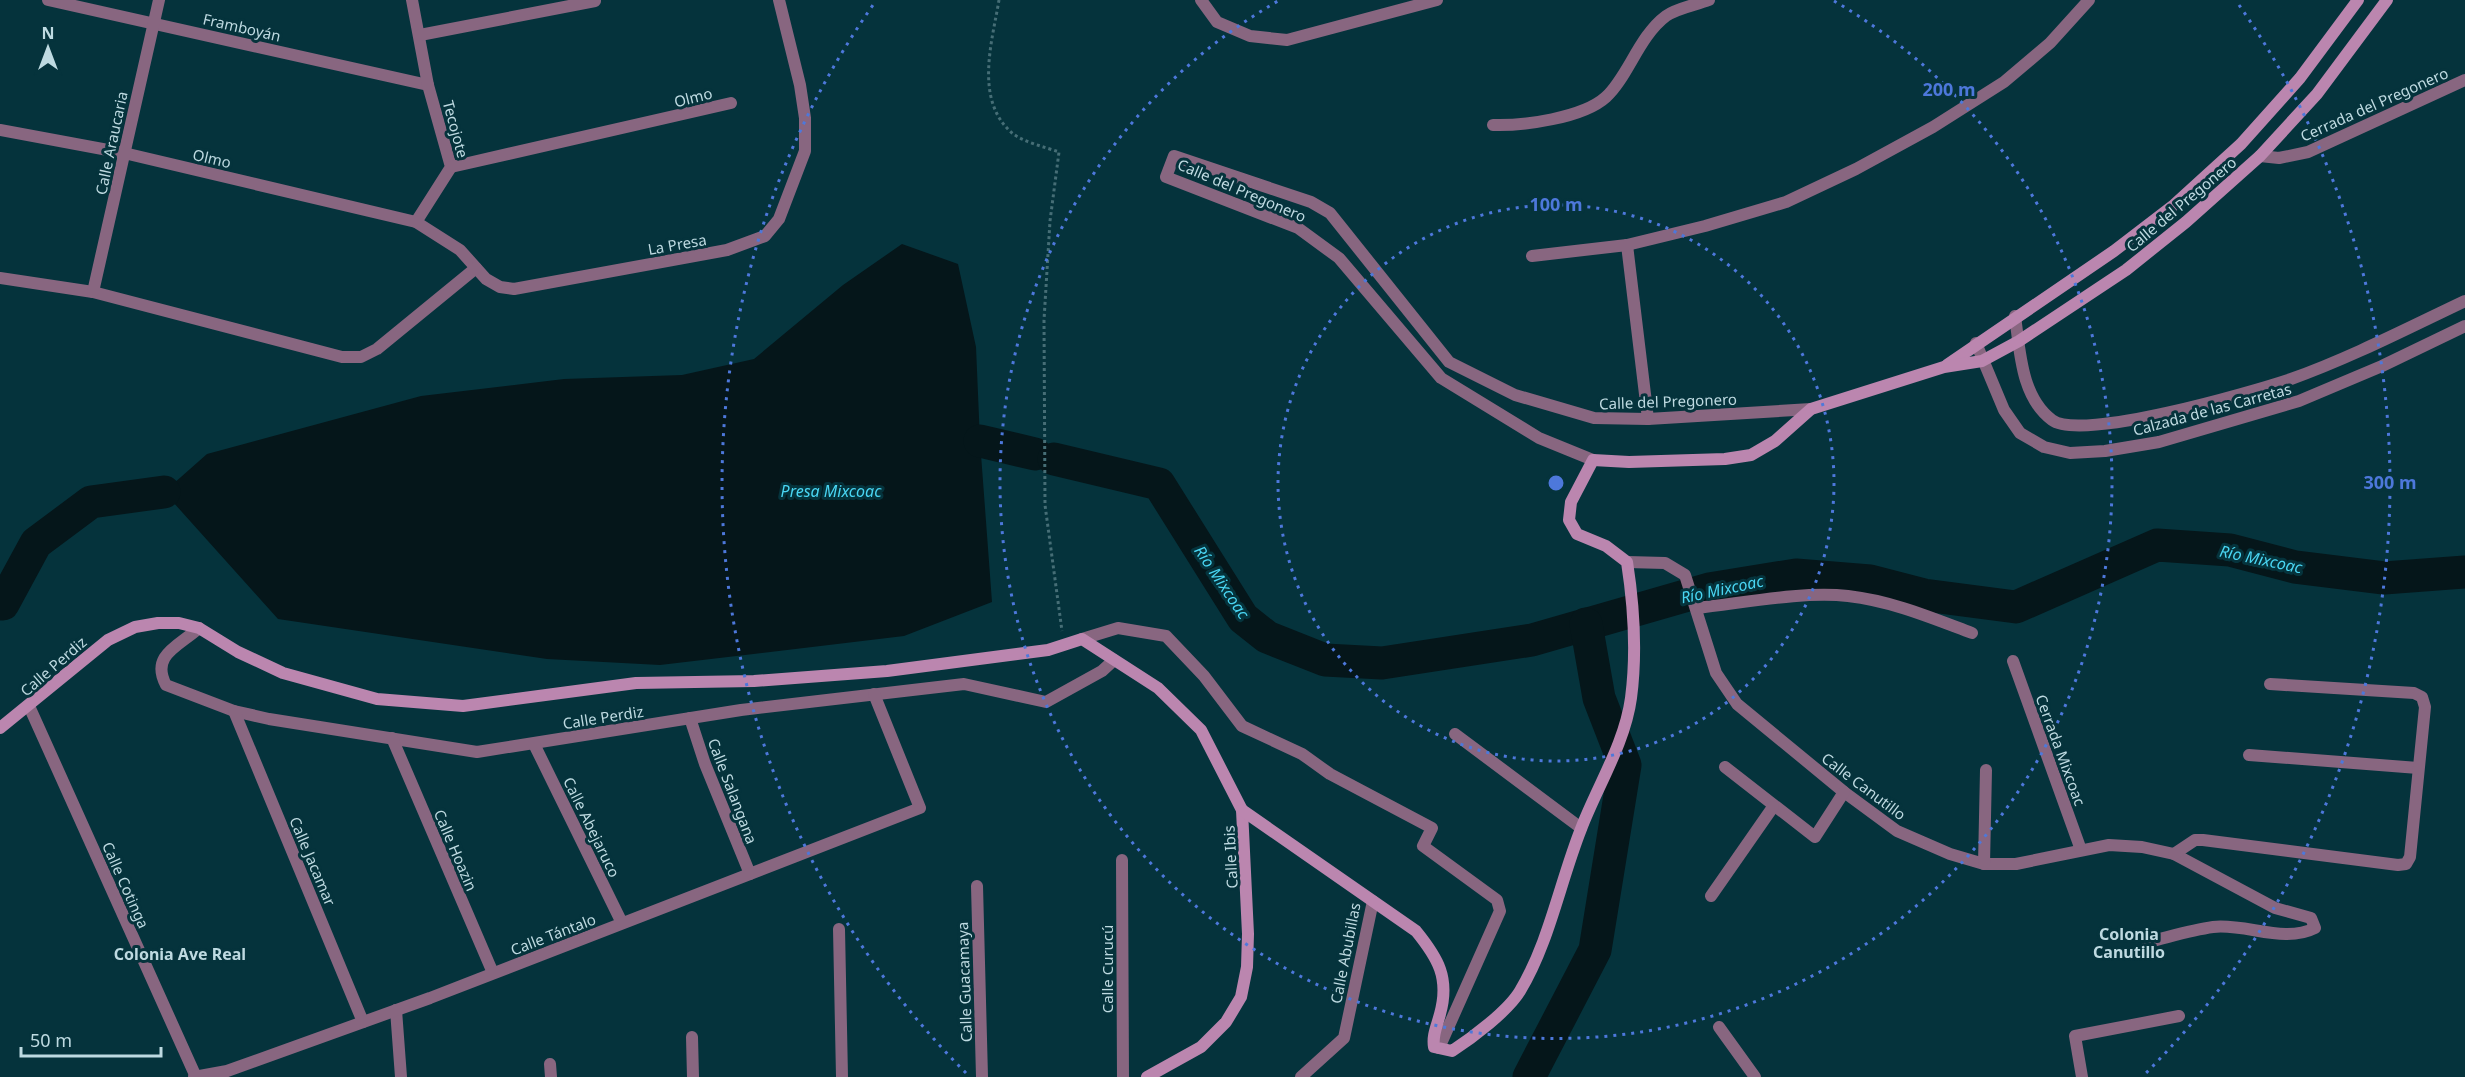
<svg xmlns="http://www.w3.org/2000/svg" width="2465" height="1077" viewBox="0 0 2465 1077" font-family="'Noto Sans',sans-serif">
  <style>
    .water { fill: #05161a }
    .lines { fill: none; stroke-linecap: round; stroke-linejoin: round }
    .river { stroke: #05161a; stroke-width: 33 }
    .path { stroke: #466e76; stroke-width: 3; stroke-dasharray: 3 3; stroke-linecap: butt }
    .street { stroke: #886680; stroke-width: 12 }
    .secondary { stroke: #bb86af; stroke-width: 12 }
    .ring { fill: none; stroke: #4d78db; stroke-width: 3; stroke-dasharray: 3 6 }
    .labels { text-anchor: middle; dominant-baseline: central; stroke-width: 6; stroke-linejoin: round; paint-order: stroke }
    .street-label { font-size: 15px; fill: #bedae1; stroke: #05333c }
    .water-label { font-size: 16px; font-style: italic; fill: #49d5f2; stroke: #05333c }
    .neighbourhood-label { font-size: 16px; font-weight: bold; fill: #bedae1; stroke: #05333c }
    .centre { fill: #4d78db; stroke: #05333c; stroke-width: 3 }
    .ring-label { font-size: 18px; text-anchor: middle; font-weight: bold; fill: #4d78db; stroke: #05333c; stroke-width: 6; stroke-linejoin: round; paint-order: stroke }
  </style>
  <rect width="100%" height="100%" fill="#05333c"/>
  <polygon class="water" points="902,244 958,264 976,347 980,441 992,602 904,636 660,665 547,659 278,619 164,492 207,454 421,396 564,379 682,375 754,359 843,285"/>
  <g class="lines">
    <g class="river">
      <polyline points="980,441 1035,454"/>
      <polyline points="1054,459 1159,484 1243,618 1267,637 1325,660 1382,663 1532,640 1709,589 1796,575 1870,581 1924,595 2016,607 2157,545 2230,550 2295,567 2384,578 2465,572"/>
      <polyline points="0,604 3,604 36,543 91,502 164,492"/>
      <polyline points="1529,1077 1595,950 1625,765 1599,698 1586,624"/>
    </g>
    <path class="path" d="M999,0C992,42 974,100 1012,133C1023,142 1045,147 1059,152L1050,221L1044,320L1045,505L1062,631"/>
    <g class="street">
      <polyline points="48,0 428,85"/>
      <polyline points="412,0 428,85 451,167 416,222"/>
      <polyline points="1201,0 1217,22 1250,36 1287,40 1437,0"/>
      <polyline points="420,35 595,1"/>
      <path d="M1493,125C1523,126 1583,118 1606,97C1628,77 1639,36 1666,16C1677,8 1696,5 1709,0"/>
      <polyline points="0,130 124,153 416,222 460,250 486,279 500,287 514,289 727,250 765,236 779,219 805,151 805,118 800,85 779,0"/>
      <polyline points="2260,156 2279,158 2308,152 2465,80"/>
      <polyline points="451,167 731,103"/>
      <polyline points="1627,245 1648,419"/>
      <polyline points="1532,256 1627,245 1705,226 1786,202 1856,169 1933,127 2004,82 2050,43 2089,0"/>
      <polyline points="0,278 93,292 342,357 361,357 377,349 476,268"/>
      <polyline points="93,292 159,0"/>
      <path d="M2015,316C2020,351 2021,397 2052,420C2081,442 2252,392 2291,379C2350,358 2408,328 2465,301"/>
      <polyline points="1976,343 2004,410 2020,433 2044,447 2070,453 2105,451 2159,442 2299,401 2382,366 2465,326"/>
      <polyline points="1593,460 1539,438 1441,378 1339,258 1298,228 1166,177 1174,156 1311,202 1330,213 1449,362 1515,395 1594,418 1648,419 1811,409"/>
      <path d="M1627,562L1665,563L1685,575L1716,673L1737,704L1844,792L1897,831L1950,854L1984,864H2016L2109,845L2142,847L2174,854L2275,908L2311,918L2315,928C2284,944 2246,923 2213,927C2191,930 2169,937 2148,942"/>
      <path d="M1696,608C1743,603 1802,591 1848,596C1892,601 1932,618 1972,633"/>
      <path d="M199,628C179,646 150,655 166,685L234,711L269,719L477,752L741,710L964,684L1046,702L1102,671L1114,660"/>
      <polyline points="1082,639 1118,628 1166,636 1204,676 1242,726 1302,754 1330,774 1432,828 1423,846 1497,900 1500,911 1439,1048"/>
      <polyline points="2013,661 2081,850"/>
      <polyline points="29,706 196,1077"/>
      <polyline points="234,711 363,1022"/>
      <polyline points="690,718 705,764 750,874"/>
      <polyline points="1455,734 1581,828"/>
      <polyline points="392,738 493,973"/>
      <polyline points="534,744 622,923"/>
      <polyline points="2249,755 2418,768"/>
      <polyline points="1725,767 1815,837 1844,792"/>
      <polyline points="2174,854 2195,840 2203,840 2398,865 2406,864 2410,857 2425,707 2422,697 2414,693 2270,684"/>
      <polyline points="1122,860 1123,1077"/>
      <polyline points="1984,864 1986,770"/>
      <polyline points="977,886 982,1077"/>
      <polyline points="1711,896 1773,807"/>
      <polyline points="839,929 842,1077"/>
      <polyline points="396,1010 401,1077"/>
      <polyline points="1719,1027 1755,1077"/>
      <polyline points="692,1037 693,1077"/>
      <polyline points="550,1064 551,1077"/>
      <polyline points="194,1077 227,1071 430,998 920,808 874,694"/>
      <polyline points="1301,1077 1344,1038 1373,901"/>
      <polyline points="2082,1077 2075,1036 2179,1016"/>
    </g>
    <g class="secondary">
      <polyline points="1947,365 2114,251 2174,205 2241,144 2300,78 2358,0"/>
      <polyline points="0,728 108,640 135,627 158,623 179,623 199,628 238,652 283,673 377,699 463,706 636,683 754,681 887,671 1048,650 1082,639 1158,688 1201,730 1242,810 1248,934 1247,967 1241,997 1226,1022 1201,1047 1147,1077"/>
      <path d="M1242,810L1416,931C1438,958 1450,978 1440,1014C1437,1026 1432,1035 1434,1047L1452,1051C1472,1038 1508,1011 1520,991C1549,943 1560,882 1581,829C1597,787 1625,743 1631,698C1637,652 1634,607 1627,562L1606,546L1577,534L1569,520L1571,502L1593,460L1629,462L1725,459L1751,455L1775,441L1811,409L1944,367L1982,361L2019,341L2126,270L2186,222L2260,156L2317,94L2387,0"/>
    </g>
  </g>
  <g class="ring">
    <circle cx="1556" cy="483" r="278"/>
    <path d="M1834 1A556 556 0 1 1 1278 1"/>
    <path d="M966 1073A834 834 0 0 1 873 5M2239 5A834 834 0 0 1 2146 1073"/>
  </g>
  <g class="labels">
    <g class="street-label">
      <text transform="translate(242 27) rotate(13)">Framboyán</text>
      <text transform="translate(693 97) rotate(-14)">Olmo</text>
      <text transform="translate(2374 104) rotate(-24)">Cerrada del Pregonero</text>
      <text transform="translate(456 129) rotate(75)">Tecojote</text>
      <text transform="translate(111 143) rotate(-78)">Calle Araucaria</text>
      <text transform="translate(212 158) rotate(13)">Olmo</text>
      <text transform="translate(1242 190) rotate(23)">Calle del Pregonero</text>
      <text transform="translate(2181 204) rotate(-40)">Calle del Pregonero</text>
      <text transform="translate(677 244) rotate(-10)">La Presa</text>
      <text transform="translate(1668 401) rotate(-2)">Calle del Pregonero</text>
      <text transform="translate(2212 409) rotate(-15)">Calzada de las Carretas</text>
      <text transform="translate(53 666) rotate(-41)">Calle Perdiz</text>
      <text transform="translate(603 717) rotate(-9)">Calle Perdiz</text>
      <text transform="translate(2061 750) rotate(70)">Cerrada Mixcoac</text>
      <text transform="translate(1864 786) rotate(37)">Calle Canutillo</text>
      <text transform="translate(733 791) rotate(69)">Calle Salangana</text>
      <text transform="translate(592 827) rotate(64)">Calle Abejaruco</text>
      <text transform="translate(456 850) rotate(67)">Calle Hoazin</text>
      <text transform="translate(1230 857) rotate(-93)">Calle Ibis</text>
      <text transform="translate(313 861) rotate(67)">Calle Jacamar</text>
      <text transform="translate(126 885) rotate(66)">Calle Cotinga</text>
      <text transform="translate(553 934) rotate(-21)">Calle Tántalo</text>
      <text transform="translate(1345 953) rotate(-79)">Calle Abubillas</text>
      <text transform="translate(1107 969) rotate(-90)">Calle Curucú</text>
      <text transform="translate(964 982) rotate(-92)">Calle Guacamaya</text>
    </g>
    <g class="water-label">
      <text x="831" y="491">Presa Mixcoac</text>
      <text transform="translate(2261 559) rotate(12)">Río Mixcoac</text>
      <text transform="translate(1222 582) rotate(56)">Río Mixcoac</text>
      <text transform="translate(1722 589) rotate(-12)">Río Mixcoac</text>
    </g>
    <g class="neighbourhood-label">
      <text x="2129" y="934">Colonia<tspan x="2129" dy="18">Canutillo</tspan></text>
      <text x="180" y="954">Colonia Ave Real</text>
    </g>
  </g>
  <circle cx="1556" cy="483" r="9" class="centre"/>
  <g class="ring-label">
    <text x="1949" y="96">200 m</text>
    <text x="1556" y="211">100 m</text>
    <text x="2390" y="489">300 m</text>
  </g>
  <g transform="translate(48 48)" stroke="#05333c" stroke-width="4.5" paint-order="stroke">
  <path d="M0-4.5L10 22L0 15L-10 22Z" fill="#bedae1"/>
  <text y="-9" font-size="16" font-weight="bold" text-anchor="middle" fill="#bedae1">N</text>
  </g>
  <path d="M21 1047v9h140v-9" fill="none" stroke="#bedae1" stroke-width="3"/>
  <text x="30" y="1047" font-size="18" fill="#bedae1" stroke="#05333c" stroke-width="4.5" paint-order="stroke">50 m</text>
</svg>
